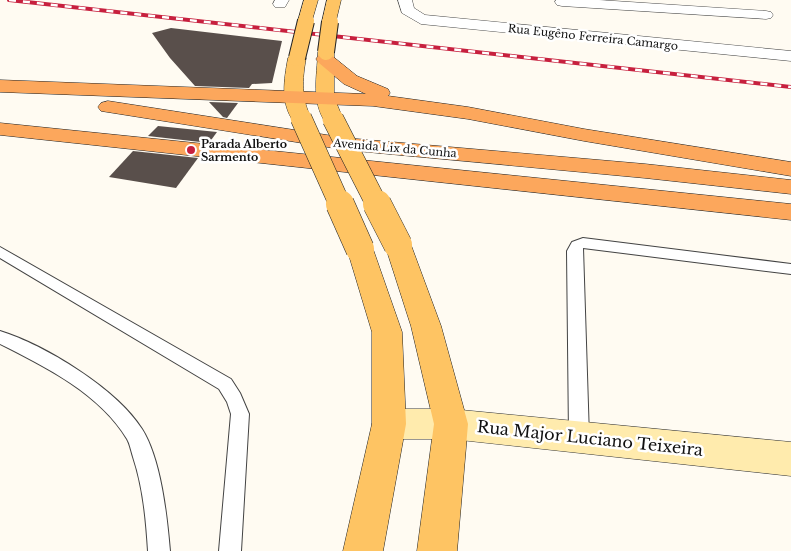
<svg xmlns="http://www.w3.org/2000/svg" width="791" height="551" viewBox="0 0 791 551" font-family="'Libre Baskerville',serif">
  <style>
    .building { fill: #594f4b }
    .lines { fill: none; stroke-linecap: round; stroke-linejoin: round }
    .service-casing { stroke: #434343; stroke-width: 2 }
    .minor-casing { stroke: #434343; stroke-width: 1 }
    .secondary-casing { stroke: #323232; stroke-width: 1 }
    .primary-casing { stroke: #212121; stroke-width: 1 }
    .trunk-casing { stroke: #212121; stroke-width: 1 }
    .service { fill: #fff; fill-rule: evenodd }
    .minor { fill: #fff; fill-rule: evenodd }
    .secondary { fill: #ffebad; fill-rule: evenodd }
    .primary { fill: #fec463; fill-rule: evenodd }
    .trunk { fill: #fca75c; fill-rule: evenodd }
    .rail-casing { stroke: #c7203e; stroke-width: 4 }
    .rail { stroke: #fff; stroke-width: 2.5; stroke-dasharray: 7; stroke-linecap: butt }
    .primary-bridge-far2-casing { stroke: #212121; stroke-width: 18; stroke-linecap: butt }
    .primary-bridge-far1-casing { stroke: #212121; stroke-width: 22; stroke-linecap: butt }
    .primary-bridge-casing { stroke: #212121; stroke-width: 29; stroke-linecap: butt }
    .primary-bridge-far2 { stroke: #fec463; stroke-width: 16 }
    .primary-bridge-far1 { stroke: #fec463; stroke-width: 21 }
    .primary-bridge { stroke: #fec463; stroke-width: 28 }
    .poi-dot { fill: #c7203e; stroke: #fff; stroke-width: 2 }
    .labels { text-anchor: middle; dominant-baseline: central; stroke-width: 5; stroke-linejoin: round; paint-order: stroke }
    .far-street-label { font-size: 11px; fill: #101010; stroke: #fff }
    .far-poi-label { font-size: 11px; font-weight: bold; fill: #101010; stroke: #fff; text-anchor: start }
    .near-street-label { font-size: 16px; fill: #101010; stroke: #fff }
  </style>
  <rect width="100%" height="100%" fill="#fffbf2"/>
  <g class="building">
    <polygon points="171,28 282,41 272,83 252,84 249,88 195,86 170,58 152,33"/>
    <polygon points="209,102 238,103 227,118 223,117"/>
    <polygon points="158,126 217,132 209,143 148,136"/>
    <polygon points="133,151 198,158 176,188 109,177"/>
  </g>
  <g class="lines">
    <defs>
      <g id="service">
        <polygon points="583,238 791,264 791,274 583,248 589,437 586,443 579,446 572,443 569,437 567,251 572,242"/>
        <polygon points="0,247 231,379 240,393 249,414 241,551 219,551 231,414 227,402 219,389 0,258"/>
        <path d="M0,331C45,345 117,389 142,429C161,459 167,516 170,551H148C146,519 143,487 133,457C131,451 130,444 127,439C100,394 46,367 0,344Z"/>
      </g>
      <g id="minor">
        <polygon points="275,0 289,0 285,7 275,7 273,4"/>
        <polygon points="398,0 412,0 414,8 425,15 791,51 791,61 421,24 402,13"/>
        <polygon points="556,0 599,0 766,11 771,12 773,15 771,18 766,19 562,6 557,5 555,2"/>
      </g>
      <polygon id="secondary" points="389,409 451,409 791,442 791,476 451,439 389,439 377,435 372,424 377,413"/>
      <g id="primary">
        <polygon points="304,0 318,0 311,24 301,24 298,21"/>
        <polygon points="327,0 341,0 335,25 325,25 322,22"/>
        <path d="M326,47L332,48L334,52V97L343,119L340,123L333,125L326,123C311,102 317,76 318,52L320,48Z"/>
        <path d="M297,53L303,54L306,58C302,80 301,98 311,118L308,122L301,124L294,122C280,103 284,80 288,58L291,54Z"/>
        <polygon points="398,236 407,239 411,245 441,326 468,424 457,551 417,551 434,424 411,326 385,245 389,239"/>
        <polygon points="360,240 369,243 373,249 402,332 406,424 383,551 343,551 372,424 372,332 347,249 351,243"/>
      </g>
      <g id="trunk">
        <polygon points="325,54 331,55 357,76 388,89 390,93 388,96 468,107 584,129 791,162 791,176 584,141 468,119 373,106 0,92 0,80 366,94 344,84 319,63 316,59 319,55"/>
        <polygon points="108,101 346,138 645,164 791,180 791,194 645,178 346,150 101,111 98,107 101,103"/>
        <polygon points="0,123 791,204 791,220 0,135"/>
      </g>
    </defs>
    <use href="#service" class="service-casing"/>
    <use href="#minor" class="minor-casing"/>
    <use href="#secondary" class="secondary-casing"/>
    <use href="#primary" class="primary-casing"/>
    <use href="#trunk" class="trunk-casing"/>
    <use href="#service" class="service"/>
    <use href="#minor" class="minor"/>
    <use href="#secondary" class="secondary"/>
    <use href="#primary" class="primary"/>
    <use href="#trunk" class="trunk"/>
    <defs>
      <polyline id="rail" points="9,0 791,87"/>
    </defs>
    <use href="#rail" class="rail-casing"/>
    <use href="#rail" class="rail"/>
    <defs>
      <g id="primary-bridge-far2">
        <polyline points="326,52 330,22"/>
        <polyline points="297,58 306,21"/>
      </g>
      <g id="primary-bridge-far1">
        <polyline points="301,118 340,205"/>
        <polyline points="333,119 377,205"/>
      </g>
      <g id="primary-bridge">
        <polyline points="340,204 360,249"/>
        <polyline points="377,204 398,245"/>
      </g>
    </defs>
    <use href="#primary-bridge-far2" class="primary-bridge-far2-casing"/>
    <use href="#primary-bridge-far1" class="primary-bridge-far1-casing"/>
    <use href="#primary-bridge" class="primary-bridge-casing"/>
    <use href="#primary-bridge-far2" class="primary-bridge-far2"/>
    <use href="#primary-bridge-far1" class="primary-bridge-far1"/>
    <use href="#primary-bridge" class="primary-bridge"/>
  </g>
  <circle class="poi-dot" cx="191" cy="150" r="5"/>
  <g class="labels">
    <g class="far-street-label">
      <text transform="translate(593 37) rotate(6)">Rua Eugêno Ferreira Camargo</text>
      <text transform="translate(395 148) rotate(5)">Avenida Lix da Cunha</text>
    </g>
    <g class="far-poi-label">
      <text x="201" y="144">Parada Alberto<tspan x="201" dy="13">Sarmento</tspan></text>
    </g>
    <g class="near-street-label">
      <text transform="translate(590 438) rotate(6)">Rua Major Luciano Teixeira</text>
    </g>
  </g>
</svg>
